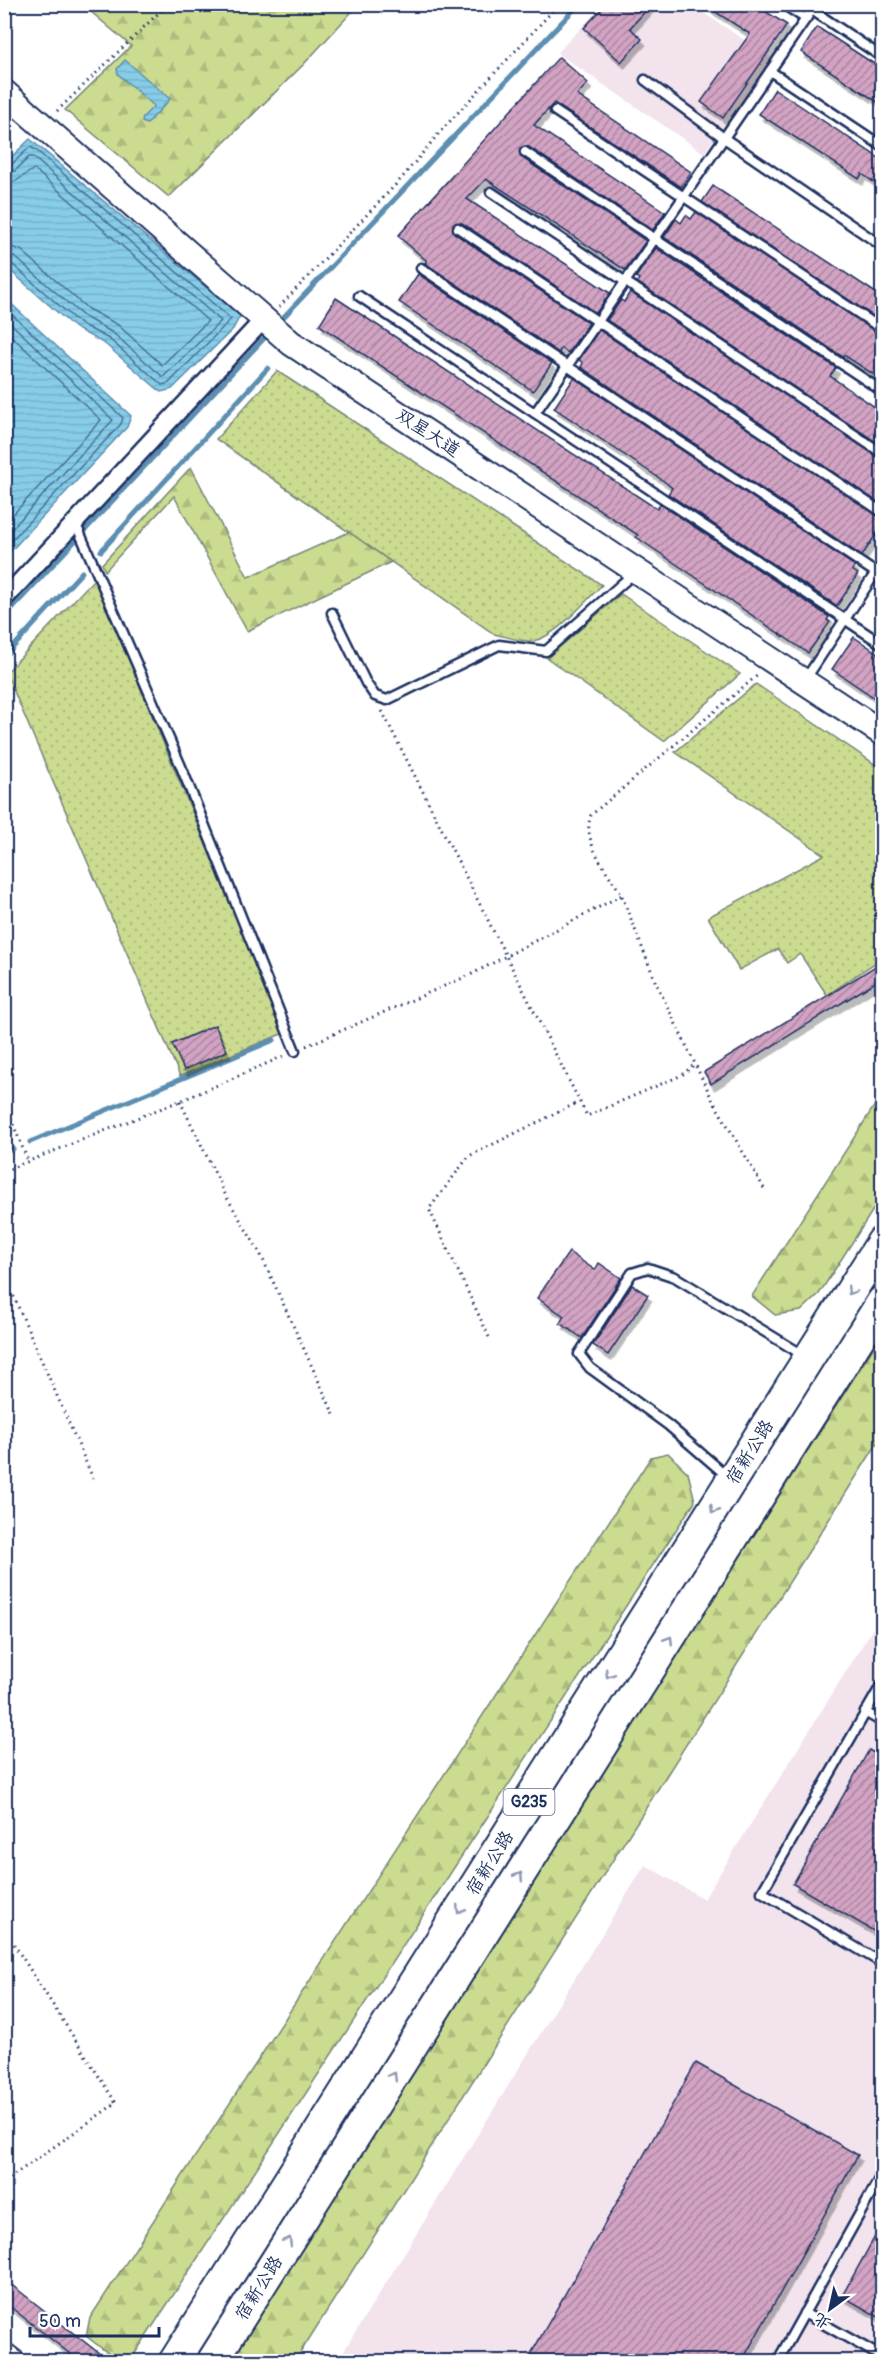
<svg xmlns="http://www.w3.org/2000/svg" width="887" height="2366" viewBox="0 0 887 2366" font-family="Pangolin,'LXGW WenKai TC',sans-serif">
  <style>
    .built { fill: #f2e3ed }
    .green { fill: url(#green-dots); stroke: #738576; stroke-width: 1.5 }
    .forest { fill: url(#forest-firs); stroke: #738576; stroke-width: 1.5 }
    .water { fill: url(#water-rules); stroke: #5c8eb1; stroke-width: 1.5 }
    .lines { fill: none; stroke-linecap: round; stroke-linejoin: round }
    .shore { stroke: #466e95; stroke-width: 1.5 }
    .stream { stroke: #5c8eb1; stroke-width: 5 }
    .building { fill: url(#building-hatch); stroke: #1b2f5e; stroke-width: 1.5; filter: url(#shadow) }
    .lane-casing { stroke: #1b2f5e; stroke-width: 13 }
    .street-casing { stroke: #1b2f5e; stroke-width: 21 }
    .secondary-casing { stroke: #1b2f5e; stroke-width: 28 }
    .highway-casing { stroke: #1b2f5e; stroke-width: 34 }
    .path { stroke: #1b2f5e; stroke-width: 3; stroke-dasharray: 1.5 4.5; stroke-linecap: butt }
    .lane { stroke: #fff; stroke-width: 8 }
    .street { stroke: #fff; stroke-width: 16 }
    .secondary { stroke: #fff; stroke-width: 24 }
    .highway { stroke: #fff; stroke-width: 30 }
    .oneway { stroke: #8d97ae }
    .labels { text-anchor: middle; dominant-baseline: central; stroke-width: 5; stroke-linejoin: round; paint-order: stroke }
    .shield { fill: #fff; stroke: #5f6d8e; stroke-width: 1.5 }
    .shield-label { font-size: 16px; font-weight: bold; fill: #1b2f5e }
    .street-label { font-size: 18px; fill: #1b2f5e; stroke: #fff }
  </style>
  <defs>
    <pattern id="green-dots" width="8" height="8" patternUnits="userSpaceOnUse" patternTransform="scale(1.5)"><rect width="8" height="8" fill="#cbdb8f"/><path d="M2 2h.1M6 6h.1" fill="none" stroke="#aebc7e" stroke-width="1.8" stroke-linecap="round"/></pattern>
    <pattern id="forest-firs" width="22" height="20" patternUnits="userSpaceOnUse" patternTransform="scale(1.5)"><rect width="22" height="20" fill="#cbdb8f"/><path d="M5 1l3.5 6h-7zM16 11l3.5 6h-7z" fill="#aebc7e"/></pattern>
    <pattern id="water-rules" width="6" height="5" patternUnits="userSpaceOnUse" patternTransform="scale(1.5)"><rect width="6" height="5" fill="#87cde8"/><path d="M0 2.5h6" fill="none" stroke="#74b0c9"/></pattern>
    <pattern id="building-hatch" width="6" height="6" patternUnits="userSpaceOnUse" patternTransform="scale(1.5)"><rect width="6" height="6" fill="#d2a3c3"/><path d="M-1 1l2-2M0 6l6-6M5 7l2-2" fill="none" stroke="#aa85a2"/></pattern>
    <filter id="shadow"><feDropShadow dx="3.5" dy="6" stdDeviation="0" flood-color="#0004"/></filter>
  </defs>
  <rect width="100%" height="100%" fill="#fff"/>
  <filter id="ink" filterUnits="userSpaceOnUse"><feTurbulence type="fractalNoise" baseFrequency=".0167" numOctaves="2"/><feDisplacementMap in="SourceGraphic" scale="12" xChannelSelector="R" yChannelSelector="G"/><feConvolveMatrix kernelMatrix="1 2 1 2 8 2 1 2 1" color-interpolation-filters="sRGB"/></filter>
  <g filter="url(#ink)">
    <g class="built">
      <polygon points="690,4 773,59 704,153 557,53 603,5"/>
      <polygon points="882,1614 882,2361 337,2362 645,1865 704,1899"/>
    </g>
    <g class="green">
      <path d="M277,371L602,585C585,601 551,644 527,641C516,640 504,636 494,634L216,439Z"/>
      <polygon points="95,578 284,1033 180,1076 6,673"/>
      <polygon points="621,594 740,674 664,741 547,658"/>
      <polygon points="756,684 882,769 882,958 827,995 800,954 787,963 778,949 739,970 708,917 824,855 675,752"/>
    </g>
    <g class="forest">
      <polygon points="83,5 358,5 304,64 169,197 65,110 131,46"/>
      <polygon points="191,467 248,577 349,532 391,562 247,631 174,496 105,571 102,564"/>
      <polygon points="882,1094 882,1196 819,1294 801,1311 775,1315 752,1296"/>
      <polygon points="882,1334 882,1436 295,2361 227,2362"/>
      <polygon points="668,1453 688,1473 695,1501 130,2361 118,2361 86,2336 90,2318 651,1457"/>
    </g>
    <g class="water">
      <polygon points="125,60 170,99 147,124 142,122 143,117 154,106 118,74 117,69"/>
      <polygon points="30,139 240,316 233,329 172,389 161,392 105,344 75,328 5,266 5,163"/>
      <polygon points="5,298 131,416 127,427 5,557"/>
    </g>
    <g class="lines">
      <g class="shore">
        <polyline points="4,167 11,165 30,147 36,150 231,319 169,383 162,385 109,339 79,323 11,263 4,261"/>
        <polyline points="4,174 15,171 29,157 33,157 221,321 163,377 113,333 83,316 15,257 4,254"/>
        <polyline points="4,183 16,181 34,169 208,321 162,365 118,325 88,309 21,250 4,245"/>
        <polyline points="4,307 123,418 121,424 4,548"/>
        <polyline points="4,317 113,420 4,537"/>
        <polyline points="4,329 101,420 4,524"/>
      </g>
      <g class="stream">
        <polyline points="277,324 579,4"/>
        <polyline points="101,551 268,368"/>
        <polyline points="4,617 269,333"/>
        <polyline points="4,657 82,572"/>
        <polyline points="30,1142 274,1040"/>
        <polyline points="4,1153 13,1149"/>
      </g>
    </g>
    <g class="building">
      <polygon points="606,4 652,4 630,28 642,39 621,62 584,28"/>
      <polygon points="703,4 754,4 787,25 723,118 701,102 750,34"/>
      <polygon points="817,27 882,69 882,105 801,52"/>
      <polygon points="559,57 588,83 577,95 691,172 681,187 554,103 534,125 665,212 653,230 529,147 520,148 521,157 646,241 625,270 486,179 467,199 610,293 596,313 462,223 453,224 454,233 589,323 568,353 561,348 559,353 425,263 427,261 398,236"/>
      <polygon points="775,89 882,160 882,188 862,174 859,179 759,114"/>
      <polygon points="713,186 882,297 882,322 702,202"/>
      <polygon points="696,212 882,335 882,380 844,355 843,357 664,237 676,219 681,223 686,215 691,219"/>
      <polygon points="656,248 836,368 830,376 882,412 882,446 637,282 639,279 636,277"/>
      <polygon points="418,274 552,363 533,391 399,302"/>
      <polygon points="630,292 882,459 882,505 607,320 621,300 624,302"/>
      <polygon points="336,298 657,509 660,504 829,617 827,620 830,622 808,653 636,537 638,535 319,325"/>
      <polygon points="599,330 882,518 882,525 862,556 581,367 583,363 579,360"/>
      <polygon points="574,378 855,566 852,570 858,574 837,606 668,494 672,488 665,482 554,408"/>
      <polygon points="854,637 882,656 882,703 832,669"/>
      <polygon points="882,962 882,978 711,1084 704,1072"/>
      <polygon points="215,1025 227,1051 184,1070 172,1044"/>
      <polygon points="569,1252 595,1270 599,1263 621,1278 582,1338 560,1323 564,1316 537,1298"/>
      <polygon points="632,1285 648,1295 608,1355 593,1345"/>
      <polygon points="869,1750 882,1758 882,1936 793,1884"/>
      <polygon points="696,2063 858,2155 742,2361 527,2361"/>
      <polygon points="882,2224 882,2319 842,2296"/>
      <polygon points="4,2279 109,2361 79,2361 4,2302"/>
    </g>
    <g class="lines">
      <defs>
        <g id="lane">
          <polyline points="783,4 806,19"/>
          <polyline points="812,10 882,57"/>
          <polyline points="770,71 882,146"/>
          <polyline points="645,80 724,138 882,246"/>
          <polyline points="555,111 882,329"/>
          <polyline points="525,152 882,391"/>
          <polyline points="491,192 882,453"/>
          <polyline points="458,228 882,512"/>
          <polyline points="421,268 876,573"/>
          <polyline points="359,296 882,644"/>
          <polyline points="535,413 816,4"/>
          <polyline points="75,522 180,764 295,1051"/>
          <polyline points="332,613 366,683 375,696 387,700 499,645 546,651 634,573"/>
          <polyline points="805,680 882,563"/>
          <polyline points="727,1476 668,1425 590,1368 579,1354 632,1273 648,1268 675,1277 803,1355"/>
          <polyline points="882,1684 762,1892 882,1963"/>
          <polyline points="865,1712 882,1722"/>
          <polyline points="804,2313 882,2357"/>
          <polyline points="777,2362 882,2174"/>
        </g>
        <polyline id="street" points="4,599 264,319"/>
        <g id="secondary">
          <polyline points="4,92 291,343 882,733"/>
          <polyline points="4,2355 13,2362"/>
        </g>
        <g id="highway">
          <polyline points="174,2362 882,1242"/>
          <polyline points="212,2362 882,1302"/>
        </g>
      </defs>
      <use href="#lane" class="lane-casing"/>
      <use href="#street" class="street-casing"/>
      <use href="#secondary" class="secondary-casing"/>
      <use href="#highway" class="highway-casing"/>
      <g class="path">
        <polyline points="57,111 168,4"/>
        <polyline points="279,307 402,178 439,133 559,4"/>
        <polyline points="382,711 587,1116 682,1075 696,1063"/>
        <polyline points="622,896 656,983 712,1099 765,1190"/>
        <path d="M306,1046L472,974L622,895C608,872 581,842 591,815L759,674"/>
        <polyline points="180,1101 226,1196 260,1253 335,1417"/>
        <polyline points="4,1102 28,1161"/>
        <polyline points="4,1171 197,1094 284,1056"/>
        <polyline points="4,1274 95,1483"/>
        <polyline points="489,1337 429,1209 469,1156 579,1102"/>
        <polyline points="4,1929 116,2103 4,2182"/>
      </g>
      <use href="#lane" class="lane"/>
      <use href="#street" class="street"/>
      <use href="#secondary" class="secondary"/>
      <use href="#highway" class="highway"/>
    </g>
    <defs><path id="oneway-chevron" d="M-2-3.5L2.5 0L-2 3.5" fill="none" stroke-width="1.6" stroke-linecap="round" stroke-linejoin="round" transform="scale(1.5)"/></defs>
    <g class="oneway">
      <use href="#oneway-chevron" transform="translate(851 1291) rotate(122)"/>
      <use href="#oneway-chevron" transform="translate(714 1510) rotate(122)"/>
      <use href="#oneway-chevron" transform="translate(669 1640) rotate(-58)"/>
      <use href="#oneway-chevron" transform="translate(609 1674) rotate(122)"/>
      <use href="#oneway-chevron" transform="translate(519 1876) rotate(-58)"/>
      <use href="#oneway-chevron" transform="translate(460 1910) rotate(122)"/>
      <use href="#oneway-chevron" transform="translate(393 2076) rotate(-58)"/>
      <use href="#oneway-chevron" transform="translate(288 2241) rotate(-58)"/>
    </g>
  </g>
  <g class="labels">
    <rect class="shield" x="503.5" y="1789" width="51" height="26" rx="4.5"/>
    <g class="shield-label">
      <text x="529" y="1802">G235</text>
    </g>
    <g class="street-label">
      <text transform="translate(428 433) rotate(33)">双星大道</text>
      <text transform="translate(750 1452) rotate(-58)">宿新公路</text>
      <text transform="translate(490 1863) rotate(-58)">宿新公路</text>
      <text transform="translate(259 2288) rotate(-58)">宿新公路</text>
    </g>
  </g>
  <rect width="887" height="2366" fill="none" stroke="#fff" stroke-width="24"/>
  <rect x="12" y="12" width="863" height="2342" fill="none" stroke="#1b2f5e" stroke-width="2" filter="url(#ink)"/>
  <g transform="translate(830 2309) rotate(213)" stroke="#ffffff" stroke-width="4.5" paint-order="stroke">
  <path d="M0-4.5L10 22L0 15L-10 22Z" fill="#1b2f5e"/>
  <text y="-9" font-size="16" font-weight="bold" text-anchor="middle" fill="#1b2f5e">北</text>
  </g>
  <path d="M30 2327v9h129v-9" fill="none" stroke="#1b2f5e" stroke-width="3"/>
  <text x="39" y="2327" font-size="18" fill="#1b2f5e" stroke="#ffffff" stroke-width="4.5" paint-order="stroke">50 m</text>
</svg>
